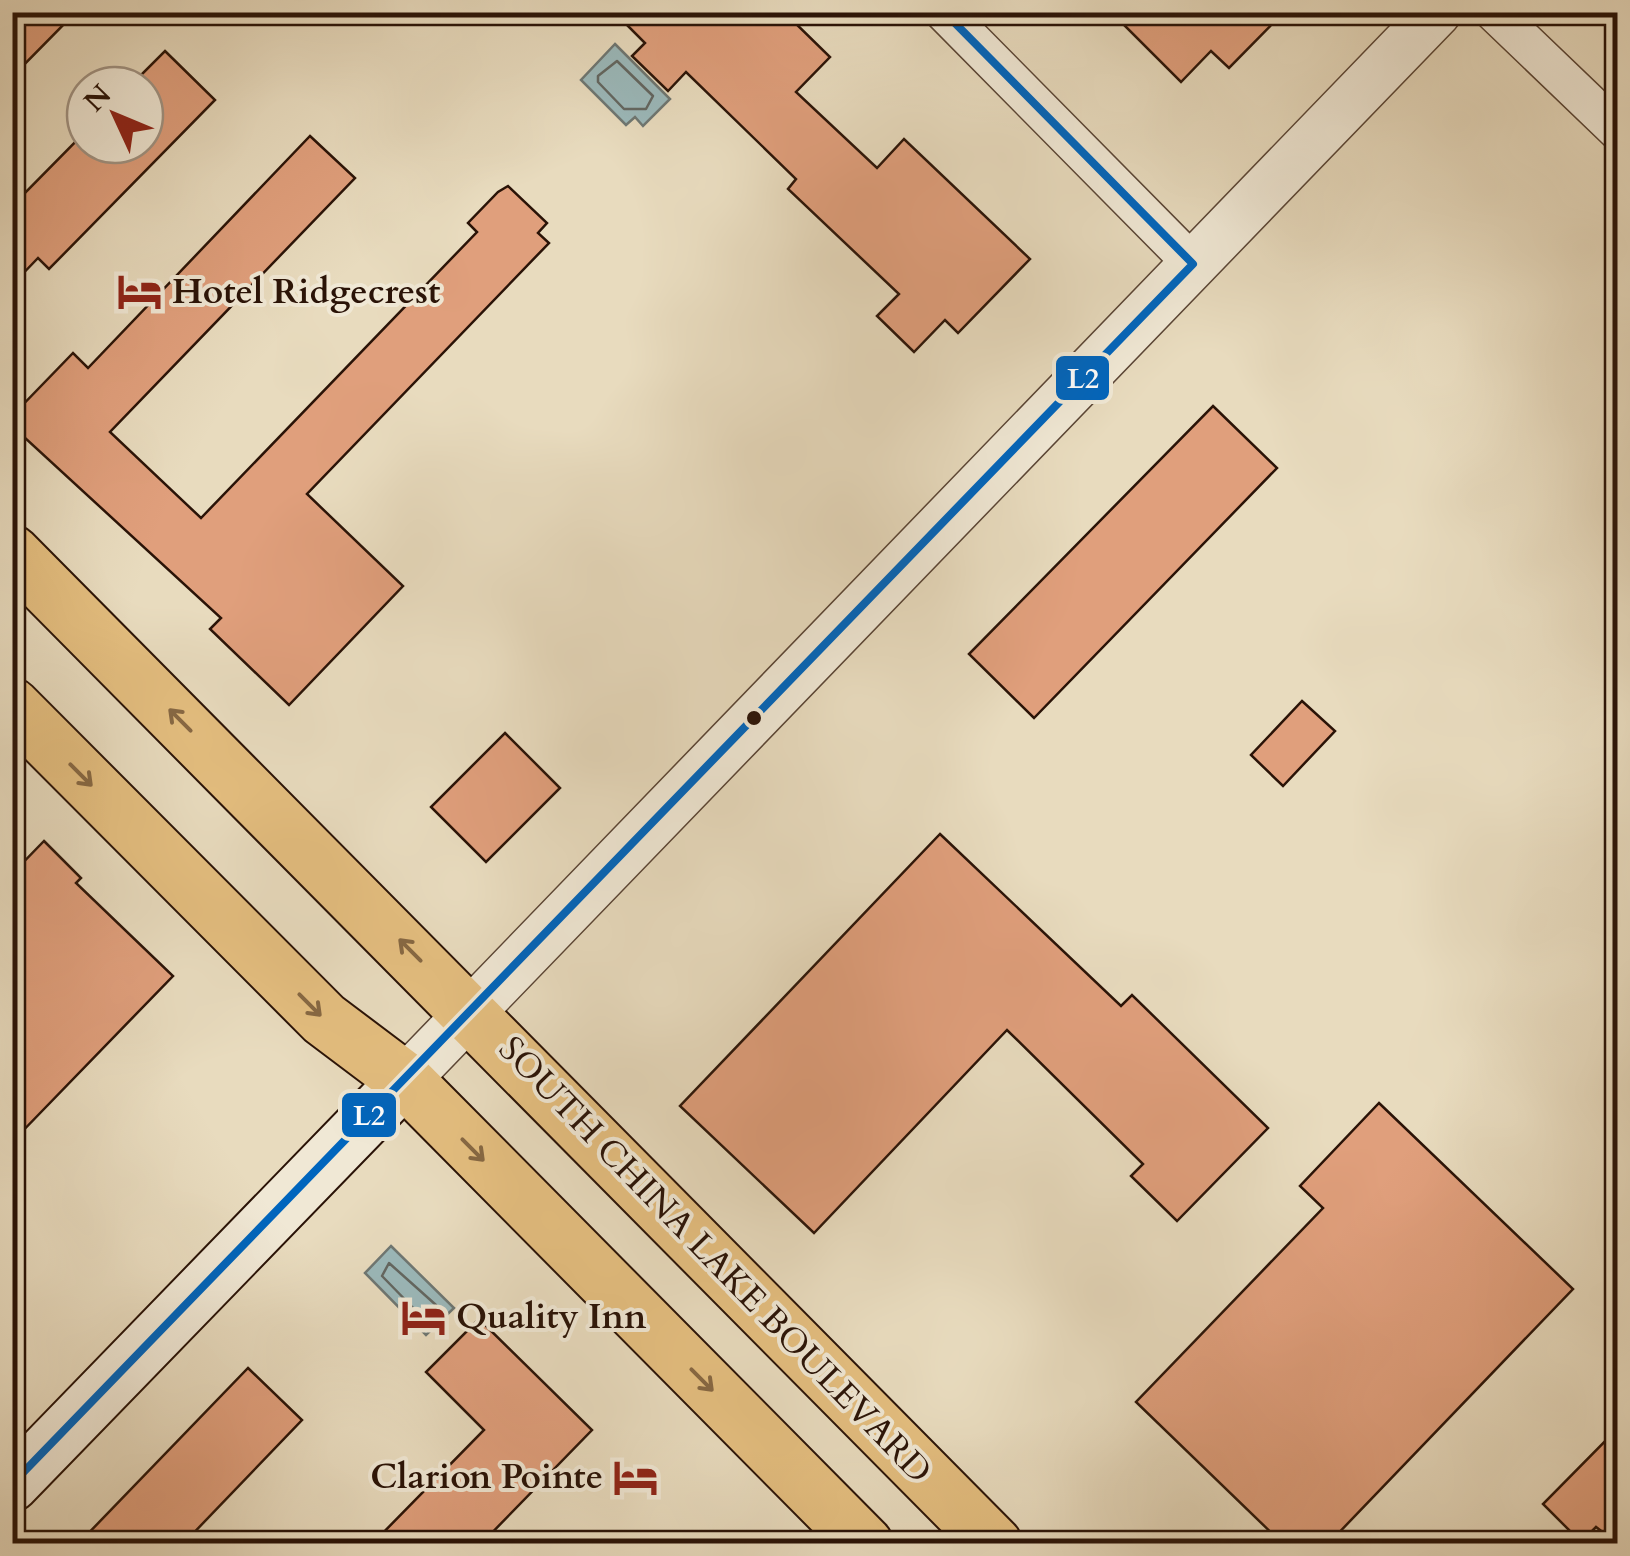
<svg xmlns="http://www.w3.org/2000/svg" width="1630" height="1556" viewBox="0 0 1630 1556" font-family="Cardo,serif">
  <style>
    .water { fill: #9bb9bb; stroke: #6e7773; stroke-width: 2.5 }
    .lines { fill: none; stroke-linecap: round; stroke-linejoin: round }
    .shore { stroke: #626661; stroke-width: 2.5 }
    .building { fill: #e09f7c; stroke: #2a1307; stroke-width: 2.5 }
    .minor-casing { stroke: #5a4535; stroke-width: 41 }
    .tertiary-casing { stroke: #5a4535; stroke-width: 51 }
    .secondary-casing { stroke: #2a1307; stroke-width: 56 }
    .primary-casing { stroke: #2a1307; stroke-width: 59 }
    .minor { stroke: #f0e8d5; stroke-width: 38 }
    .tertiary { stroke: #f0e8d5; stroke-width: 48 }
    .secondary { stroke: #f0e8d5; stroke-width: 52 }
    .primary { stroke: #e4be7f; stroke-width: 55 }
    .bus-1-casing { stroke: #f0e8d5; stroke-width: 15 }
    .bus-1 { stroke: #0065bd; stroke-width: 8 }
    .oneway { stroke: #876843 }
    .bus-dot { fill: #2a1307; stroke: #f0e8d5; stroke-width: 4 }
    .labels { text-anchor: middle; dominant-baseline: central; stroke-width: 8; stroke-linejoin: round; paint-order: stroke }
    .poi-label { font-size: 35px; font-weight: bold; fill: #2a1307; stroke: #f0e8d5; text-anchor: start }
    .street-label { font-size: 35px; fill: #2a1307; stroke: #f0e8d5 }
    .line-badge { stroke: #f0e8d5; stroke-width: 4 }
    .badge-label { font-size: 28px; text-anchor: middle; font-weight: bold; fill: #fff }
  </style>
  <rect width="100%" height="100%" fill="#e8dbbe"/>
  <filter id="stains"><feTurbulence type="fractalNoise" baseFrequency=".002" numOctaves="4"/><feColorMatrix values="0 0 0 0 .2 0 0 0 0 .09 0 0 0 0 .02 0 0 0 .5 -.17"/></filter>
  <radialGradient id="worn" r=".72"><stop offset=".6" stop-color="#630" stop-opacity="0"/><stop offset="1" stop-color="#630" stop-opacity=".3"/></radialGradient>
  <g class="water">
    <polygon points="615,44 670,99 643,126 635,117 626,125 581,80"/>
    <polygon points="391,1246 454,1308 426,1335 365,1273"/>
  </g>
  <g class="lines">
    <g class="shore">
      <polygon points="617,61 653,96 646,109 624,109 598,82 598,76"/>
      <polygon points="389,1263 436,1305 430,1318 423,1318 382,1276"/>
    </g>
  </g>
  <g class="building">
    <polygon points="12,12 76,12 12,77"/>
    <polygon points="614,12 784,12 830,57 796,92 877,168 904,139 1030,259 958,333 945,320 914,352 877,316 899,294 788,189 796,179 686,72 668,91 632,56 645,43"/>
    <polygon points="1111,12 1284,12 1229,68 1211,51 1181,82"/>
    <polygon points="165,51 215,100 49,269 38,258 12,285 12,206 85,132 85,145 145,145 145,85 131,85"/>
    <polygon points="310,136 355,178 110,432 201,518 477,232 468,223 498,192 508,186 547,223 538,233 549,243 307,494 403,586 289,705 210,629 221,618 12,426 12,416 73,353 88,368"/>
    <polygon points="1213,406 1277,468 1034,718 969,654"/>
    <polygon points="1302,701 1335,731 1283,786 1251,755"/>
    <polygon points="505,733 560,788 486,862 431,807"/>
    <polygon points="940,834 1121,1006 1132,995 1268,1128 1177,1221 1131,1176 1143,1164 1007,1030 814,1233 680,1106"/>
    <polygon points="44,841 81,878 76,883 173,976 12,1142 12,874"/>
    <polygon points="1379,1103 1573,1289 1328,1544 1283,1544 1136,1402 1323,1208 1300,1186"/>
    <polygon points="479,1319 592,1430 481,1544 372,1544 484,1430 426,1372"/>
    <polygon points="248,1368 302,1420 183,1544 78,1544"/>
    <polygon points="1618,1428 1618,1544 1596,1527 1581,1542 1543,1504"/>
  </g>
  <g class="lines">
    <defs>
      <g id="minor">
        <polyline points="944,12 1193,264"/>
        <polyline points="1494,12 1618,131"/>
      </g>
      <polyline id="tertiary" points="405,1080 1437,12"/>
      <polyline id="secondary" points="12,1485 405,1080"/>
      <g id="primary">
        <polyline points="12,553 994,1544"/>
        <polyline points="12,706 324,1019 405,1080 865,1544"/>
      </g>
    </defs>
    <use href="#minor" class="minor-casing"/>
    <use href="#tertiary" class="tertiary-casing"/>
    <use href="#secondary" class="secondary-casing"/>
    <use href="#primary" class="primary-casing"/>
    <use href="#minor" class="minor"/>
    <use href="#tertiary" class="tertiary"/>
    <use href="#secondary" class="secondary"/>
    <use href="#primary" class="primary"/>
    <defs>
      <polyline id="bus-1" points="12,1484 1193,264 944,12"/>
    </defs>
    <use href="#bus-1" class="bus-1-casing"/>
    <use href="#bus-1" class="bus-1"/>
  </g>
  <defs><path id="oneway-shaft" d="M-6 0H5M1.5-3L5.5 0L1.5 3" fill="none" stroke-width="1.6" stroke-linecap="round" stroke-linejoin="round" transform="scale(2.5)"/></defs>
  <g class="oneway">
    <use href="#oneway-shaft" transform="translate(180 720) rotate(-135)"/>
    <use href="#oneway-shaft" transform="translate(81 775) rotate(45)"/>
    <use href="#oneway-shaft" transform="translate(410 950) rotate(-135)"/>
    <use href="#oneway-shaft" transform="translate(310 1005) rotate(45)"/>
    <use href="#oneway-shaft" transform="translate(473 1150) rotate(45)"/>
    <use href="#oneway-shaft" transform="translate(702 1380) rotate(45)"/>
  </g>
  <defs>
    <symbol id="hotel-bare" viewBox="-9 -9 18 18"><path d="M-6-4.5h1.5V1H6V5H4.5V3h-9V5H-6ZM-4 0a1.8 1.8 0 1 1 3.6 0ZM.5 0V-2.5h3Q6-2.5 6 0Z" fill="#8f2418" stroke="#f0e8d5" stroke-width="2.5" paint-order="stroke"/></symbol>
  </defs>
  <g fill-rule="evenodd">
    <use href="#hotel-bare" x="108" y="260" width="63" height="63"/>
    <use href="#hotel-bare" x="392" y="1286" width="63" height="63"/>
    <use href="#hotel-bare" x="604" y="1446" width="63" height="63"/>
  </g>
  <circle class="bus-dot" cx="754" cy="718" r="9"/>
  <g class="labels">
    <g class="poi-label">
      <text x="172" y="292">Hotel Ridgecrest</text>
      <text x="456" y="1317">Quality Inn</text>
      <text x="603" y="1477" text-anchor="end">Clarion Pointe</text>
    </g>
    <g class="street-label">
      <text transform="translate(715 1260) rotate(46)">SOUTH CHINA LAKE BOULEVARD</text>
    </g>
  </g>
  <g class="line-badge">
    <rect x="1054" y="354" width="57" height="48" rx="10" fill="#0065bd"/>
    <rect x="340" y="1091" width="58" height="48" rx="10" fill="#0065bd"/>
  </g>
  <g class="badge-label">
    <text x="1083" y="388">L2</text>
    <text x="369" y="1125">L2</text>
  </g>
  <rect width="1630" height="1556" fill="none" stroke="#e8dbbe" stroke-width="50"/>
  <rect x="15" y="15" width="1600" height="1526" fill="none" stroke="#2a1307" stroke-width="5"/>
  <rect x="25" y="25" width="1580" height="1506" fill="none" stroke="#2a1307" stroke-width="2.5"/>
  <g transform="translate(115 115) rotate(314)"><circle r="48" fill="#f0e8d5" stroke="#a19383" stroke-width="2.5"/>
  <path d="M0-8L18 38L0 25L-18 38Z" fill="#8f2418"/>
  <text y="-15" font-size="28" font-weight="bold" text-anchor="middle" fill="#2a1307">N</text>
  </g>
  <rect width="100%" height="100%" filter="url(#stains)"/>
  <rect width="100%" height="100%" fill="url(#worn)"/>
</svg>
